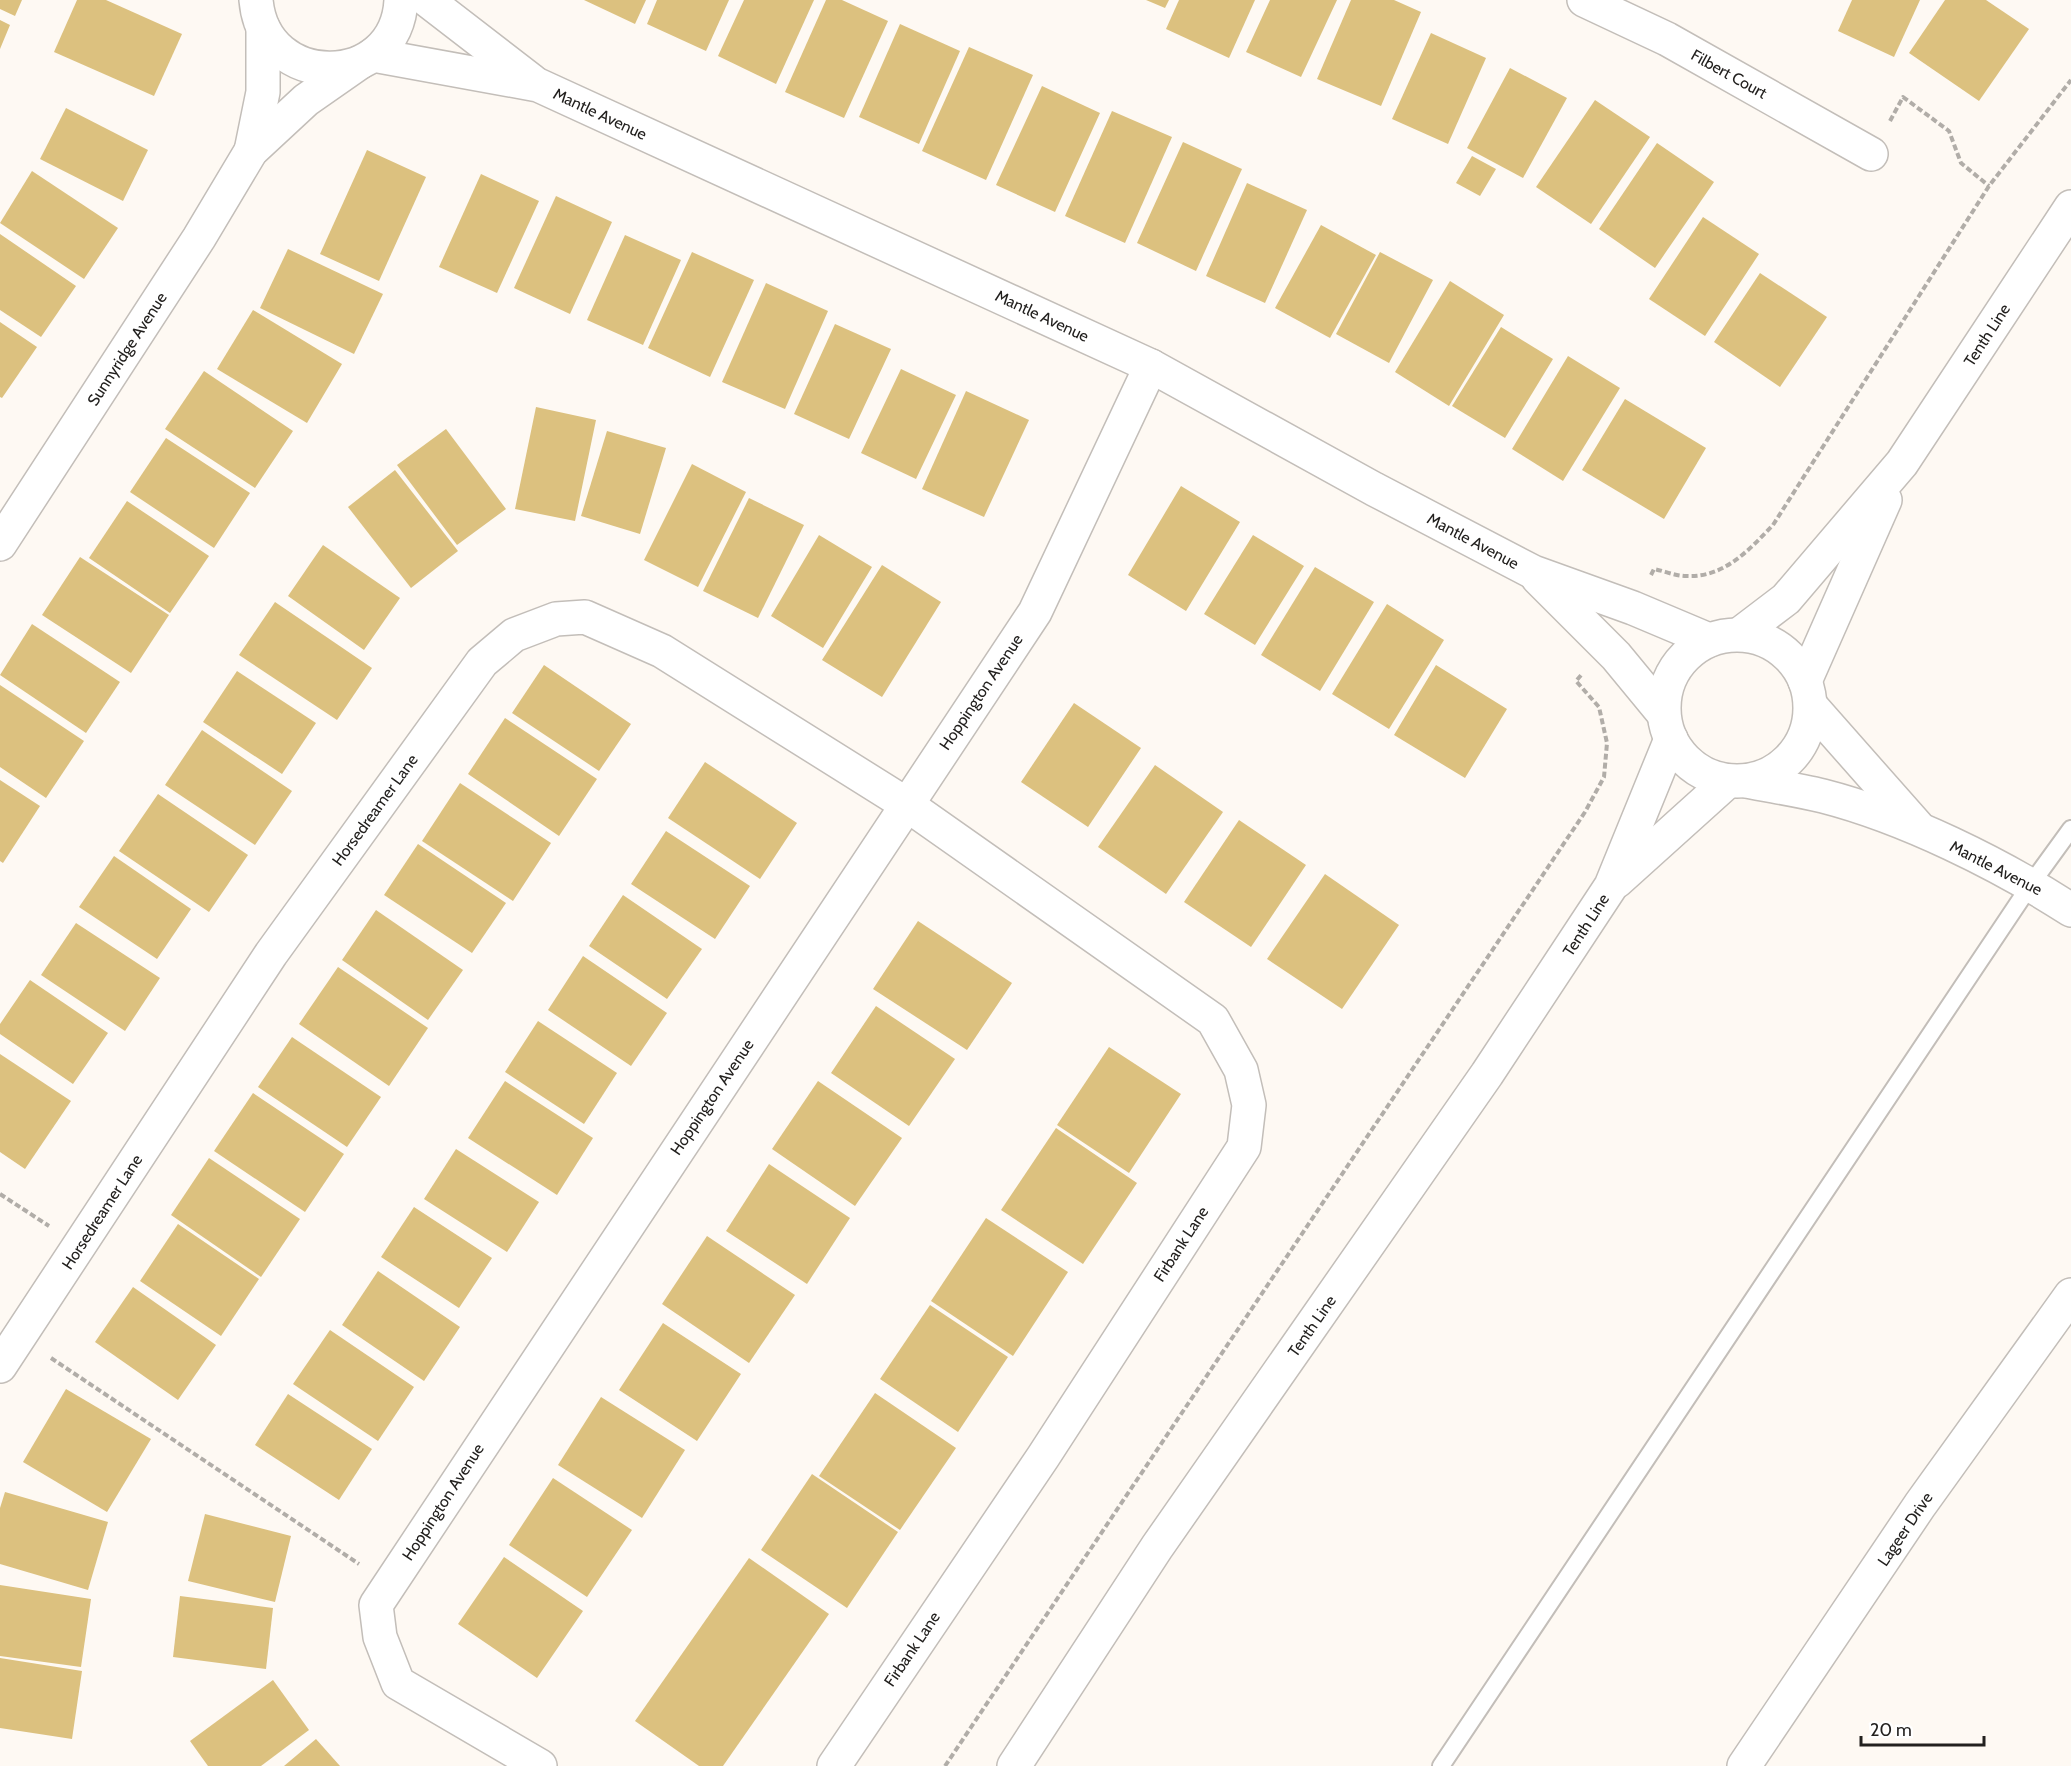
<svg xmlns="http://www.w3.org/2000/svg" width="2071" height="1766" viewBox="0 0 2071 1766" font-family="Cabin,sans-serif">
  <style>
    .building { fill: #dcc17f }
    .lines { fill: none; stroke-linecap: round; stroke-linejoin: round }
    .service-casing { stroke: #c3beb9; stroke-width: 20 }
    .minor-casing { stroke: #c3beb9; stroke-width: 36 }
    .tertiary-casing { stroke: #c3beb9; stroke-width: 36 }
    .path { stroke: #b1ada8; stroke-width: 4; stroke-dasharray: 6 3; stroke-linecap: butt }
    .service { stroke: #fff; stroke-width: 16 }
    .minor { stroke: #fff; stroke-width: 33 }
    .tertiary { stroke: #fff; stroke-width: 33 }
    .labels { text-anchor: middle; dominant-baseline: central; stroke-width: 6; stroke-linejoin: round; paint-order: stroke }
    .street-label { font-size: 16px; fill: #23211f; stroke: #fff }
  </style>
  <rect width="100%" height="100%" fill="#fef9f3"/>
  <g class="building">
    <polygon points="0,0 22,0 15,16 0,9"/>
    <polygon points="77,0 106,0 182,34 154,96 54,52"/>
    <polygon points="584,0 646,0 635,24"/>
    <polygon points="657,0 729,0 706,51 647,24"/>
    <polygon points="744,0 814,0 776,84 718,56"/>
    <polygon points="826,0 842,0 888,21 844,118 785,92"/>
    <polygon points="1146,0 1169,0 1165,8"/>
    <polygon points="1179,0 1255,0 1229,58 1166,29"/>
    <polygon points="1270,0 1337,0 1301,77 1246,52"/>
    <polygon points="1351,0 1394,0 1421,12 1381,106 1317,79"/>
    <polygon points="1852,0 1920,0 1894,57 1838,31"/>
    <polygon points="1945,0 1986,0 2029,29 1979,101 1909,53"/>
    <polygon points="0,20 10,25 0,49"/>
    <polygon points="900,24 960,51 919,144 859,117"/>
    <polygon points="1431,33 1486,58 1448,144 1392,119"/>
    <polygon points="969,47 1033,75 986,180 922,151"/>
    <polygon points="1510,68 1567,98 1523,178 1467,148"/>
    <polygon points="1042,86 1100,113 1055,212 996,185"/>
    <polygon points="1595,100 1650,137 1591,224 1536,187"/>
    <polygon points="66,108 148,150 123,201 40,159"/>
    <polygon points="1112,111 1172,137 1125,243 1065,216"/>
    <polygon points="1183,142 1242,169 1196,271 1137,243"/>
    <polygon points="1657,143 1714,182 1655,268 1599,229"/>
    <polygon points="367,150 426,177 379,281 320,254"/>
    <polygon points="1472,156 1496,169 1480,196 1456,183"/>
    <polygon points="32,171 118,228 84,279 0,223"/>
    <polygon points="481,174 539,201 497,293 439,267"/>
    <polygon points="1247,183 1307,210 1265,303 1206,276"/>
    <polygon points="556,196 612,222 570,314 514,288"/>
    <polygon points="1703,217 1759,254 1705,336 1649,299"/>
    <polygon points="1321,225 1376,255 1330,338 1275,308"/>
    <polygon points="0,234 76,286 41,337 0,310"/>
    <polygon points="625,235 681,260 643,345 587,320"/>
    <polygon points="288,249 383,294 354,354 260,308"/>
    <polygon points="692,252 754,280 710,377 648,348"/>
    <polygon points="1380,252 1433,280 1389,363 1336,334"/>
    <polygon points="1760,273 1827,317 1780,387 1714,342"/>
    <polygon points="1450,281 1504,315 1449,406 1395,372"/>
    <polygon points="766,283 828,311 785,409 722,382"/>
    <polygon points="253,310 342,364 307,423 217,369"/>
    <polygon points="0,322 37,347 2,398 0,397"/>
    <polygon points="835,324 891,349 849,439 794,414"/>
    <polygon points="1501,327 1553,359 1505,438 1452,406"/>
    <polygon points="1568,356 1620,388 1563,481 1512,449"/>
    <polygon points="901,369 956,395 916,479 861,453"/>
    <polygon points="204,371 293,431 255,488 165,429"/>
    <polygon points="966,391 1029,420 984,517 922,489"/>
    <polygon points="1625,399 1706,448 1664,519 1582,470"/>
    <polygon points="536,407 596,420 575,521 515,509"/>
    <polygon points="446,429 506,509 457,545 397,465"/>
    <polygon points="607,431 666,448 640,534 581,516"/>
    <polygon points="166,438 250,493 214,548 130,492"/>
    <polygon points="692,464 746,492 698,587 644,560"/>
    <polygon points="395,470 458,551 411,588 348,507"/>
    <polygon points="1181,486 1240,522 1186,611 1128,575"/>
    <polygon points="749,498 804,525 758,618 703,591"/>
    <polygon points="127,501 209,556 170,613 89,558"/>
    <polygon points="819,535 872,567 823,648 771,616"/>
    <polygon points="1253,535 1304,566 1255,645 1204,614"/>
    <polygon points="323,545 400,598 364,650 288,596"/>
    <polygon points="80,557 169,615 131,673 42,615"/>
    <polygon points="882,565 941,602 882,697 822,660"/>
    <polygon points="1315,567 1374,602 1320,691 1261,655"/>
    <polygon points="275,602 372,668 337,720 239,655"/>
    <polygon points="1387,604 1444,640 1389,729 1332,694"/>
    <polygon points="32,624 120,682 86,733 0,675"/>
    <polygon points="544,665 631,724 599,771 512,713"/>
    <polygon points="1436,665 1507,709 1465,778 1394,735"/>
    <polygon points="237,671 316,723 282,774 203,722"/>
    <polygon points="0,685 84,741 46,798 0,767"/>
    <polygon points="1074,703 1141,748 1088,827 1021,782"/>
    <polygon points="505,718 597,779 559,836 468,774"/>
    <polygon points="202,730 292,791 255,845 165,785"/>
    <polygon points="705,762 797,823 760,879 668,818"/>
    <polygon points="1155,765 1223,812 1166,894 1098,847"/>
    <polygon points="0,780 40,806 3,863 0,861"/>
    <polygon points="460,783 551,843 513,901 422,841"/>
    <polygon points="158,794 248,855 209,912 119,851"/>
    <polygon points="1239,820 1306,865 1251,947 1184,902"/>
    <polygon points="666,831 750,886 715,939 631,884"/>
    <polygon points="418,844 506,903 472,953 384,895"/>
    <polygon points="114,856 191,909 157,959 79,907"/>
    <polygon points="1325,874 1399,925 1342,1009 1267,959"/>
    <polygon points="623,895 702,949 667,999 589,946"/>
    <polygon points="376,910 463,970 428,1020 342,960"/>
    <polygon points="918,921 1012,983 967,1050 873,989"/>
    <polygon points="76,923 160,978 125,1031 41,975"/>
    <polygon points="583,956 667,1013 631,1066 548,1010"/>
    <polygon points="338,967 428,1028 389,1086 299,1024"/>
    <polygon points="30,980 108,1033 73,1084 0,1034 0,1024"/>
    <polygon points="876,1006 955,1059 909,1126 831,1073"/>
    <polygon points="538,1021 617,1073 584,1124 505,1072"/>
    <polygon points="292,1037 381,1097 347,1147 258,1087"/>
    <polygon points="1109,1047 1181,1094 1129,1173 1057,1125"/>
    <polygon points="0,1054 71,1101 25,1169 0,1152"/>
    <polygon points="505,1081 593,1138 557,1195 468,1138"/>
    <polygon points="818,1081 902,1138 855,1206 772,1149"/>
    <polygon points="253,1093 344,1154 305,1212 214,1151"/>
    <polygon points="1056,1128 1137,1183 1083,1264 1001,1210"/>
    <polygon points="456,1149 539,1202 507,1252 424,1199"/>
    <polygon points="209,1158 300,1219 261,1277 171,1215"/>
    <polygon points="769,1164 850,1218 807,1284 726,1231"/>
    <polygon points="414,1207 492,1258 459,1308 381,1257"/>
    <polygon points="986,1218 1068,1272 1013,1356 931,1301"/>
    <polygon points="178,1224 259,1279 221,1336 140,1281"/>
    <polygon points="707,1236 795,1295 749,1363 662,1304"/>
    <polygon points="378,1271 460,1327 424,1381 342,1325"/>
    <polygon points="133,1287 216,1345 178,1400 95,1342"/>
    <polygon points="930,1305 1008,1357 958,1432 880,1379"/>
    <polygon points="663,1323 741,1374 697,1441 619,1390"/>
    <polygon points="330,1330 414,1387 378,1441 293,1384"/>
    <polygon points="66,1389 151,1439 107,1512 23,1462"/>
    <polygon points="875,1393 956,1448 900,1530 819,1476"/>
    <polygon points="288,1394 372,1449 339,1500 255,1445"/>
    <polygon points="601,1397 685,1450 642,1518 558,1465"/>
    <polygon points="812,1474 898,1532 847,1608 761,1550"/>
    <polygon points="553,1478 632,1530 587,1597 509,1545"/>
    <polygon points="5,1492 108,1522 88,1590 0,1564 0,1508"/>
    <polygon points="205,1514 291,1536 275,1602 188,1581"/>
    <polygon points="504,1557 583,1611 537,1678 458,1624"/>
    <polygon points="749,1558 829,1614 723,1766 699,1766 635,1721"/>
    <polygon points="0,1585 91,1599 81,1667 0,1656"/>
    <polygon points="180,1596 273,1608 266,1669 173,1657"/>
    <polygon points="0,1658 82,1671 72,1739 0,1728"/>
    <polygon points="273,1680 309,1730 261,1766 208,1766 190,1741"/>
    <polygon points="316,1739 340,1766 284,1766"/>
  </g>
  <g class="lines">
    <defs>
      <polyline id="service" points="1441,1766 2031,884 2071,829"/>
      <g id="minor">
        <polyline points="1584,0 1667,39 1871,154"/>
        <polyline points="0,1366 271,954 482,662 514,635 556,619 585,617 662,651 906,804 1213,1020 1241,1070 1249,1105 1244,1147 1043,1457 834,1766"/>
        <polyline points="540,1766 398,1683 380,1637 376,1605 1035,612 1151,366"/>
        <polyline points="1744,1766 1920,1505 2071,1295"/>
      </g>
      <g id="tertiary">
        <path d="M256,0C264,92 397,90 401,0"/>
        <polyline points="427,0 532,81"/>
        <polyline points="373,55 538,85 1151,366 1374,489 1533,572 1633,608 1709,640"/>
        <polyline points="251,151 263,92 263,28"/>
        <polyline points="0,544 199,238 251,151 306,100 359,63"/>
        <polyline points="1538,578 1616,656 1663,713"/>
        <polyline points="1740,634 1786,599 1902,463 2071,207"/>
        <circle cx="1737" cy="708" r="73"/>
        <polyline points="1805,681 1885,500"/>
        <polyline points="1811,706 1917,826"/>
        <path d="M1747,781C1772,786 1798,790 1823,796C1905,817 2000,864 2071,910"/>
        <polyline points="1617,881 1728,781"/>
        <polyline points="1014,1766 1157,1547 1487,1074 1611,886 1671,739"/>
      </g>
    </defs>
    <use href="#service" class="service-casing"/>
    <use href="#minor" class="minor-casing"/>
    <use href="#tertiary" class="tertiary-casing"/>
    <g class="path">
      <polyline points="1890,121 1903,97 1949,131 1961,163 1989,186"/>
      <path d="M1651,575L1654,569C1664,571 1676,576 1686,576C1724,578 1749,550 1773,525L1989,186L2071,80"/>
      <polyline points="0,1194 49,1226"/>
      <polyline points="51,1358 359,1564"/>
      <polyline points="945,1766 1585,812 1604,777 1607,743 1599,707 1576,681 1582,674"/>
    </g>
    <use href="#service" class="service"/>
    <use href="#minor" class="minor"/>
    <use href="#tertiary" class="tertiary"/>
  </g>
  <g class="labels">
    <g class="street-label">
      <text transform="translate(1729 74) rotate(29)">Filbert Court</text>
      <text transform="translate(600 114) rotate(25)">Mantle Avenue</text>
      <text transform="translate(1042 316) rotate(25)">Mantle Avenue</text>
      <text transform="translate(1987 335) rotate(-57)">Tenth Line</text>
      <text transform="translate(127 349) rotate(-57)">Sunnyridge Avenue</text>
      <text transform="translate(1473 541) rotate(28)">Mantle Avenue</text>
      <text transform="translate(981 692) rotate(-56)">Hoppington Avenue</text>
      <text transform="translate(375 810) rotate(-54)">Horsedreamer Lane</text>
      <text transform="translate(1996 868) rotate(27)">Mantle Avenue</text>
      <text transform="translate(1586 925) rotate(-57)">Tenth Line</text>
      <text transform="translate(712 1097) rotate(-56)">Hoppington Avenue</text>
      <text transform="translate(102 1212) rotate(-57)">Horsedreamer Lane</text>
      <text transform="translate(1181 1244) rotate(-57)">Firbank Lane</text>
      <text transform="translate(1312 1326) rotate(-55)">Tenth Line</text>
      <text transform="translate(443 1502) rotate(-57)">Hoppington Avenue</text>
      <text transform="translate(1905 1529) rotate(-56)">Lageer Drive</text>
      <text transform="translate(912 1649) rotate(-56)">Firbank Lane</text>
    </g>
  </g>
  <path d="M1861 1736v9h123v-9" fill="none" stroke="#23211f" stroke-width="3"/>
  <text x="1870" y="1736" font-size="18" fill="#23211f" stroke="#ffffff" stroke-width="4.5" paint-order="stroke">20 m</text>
</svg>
